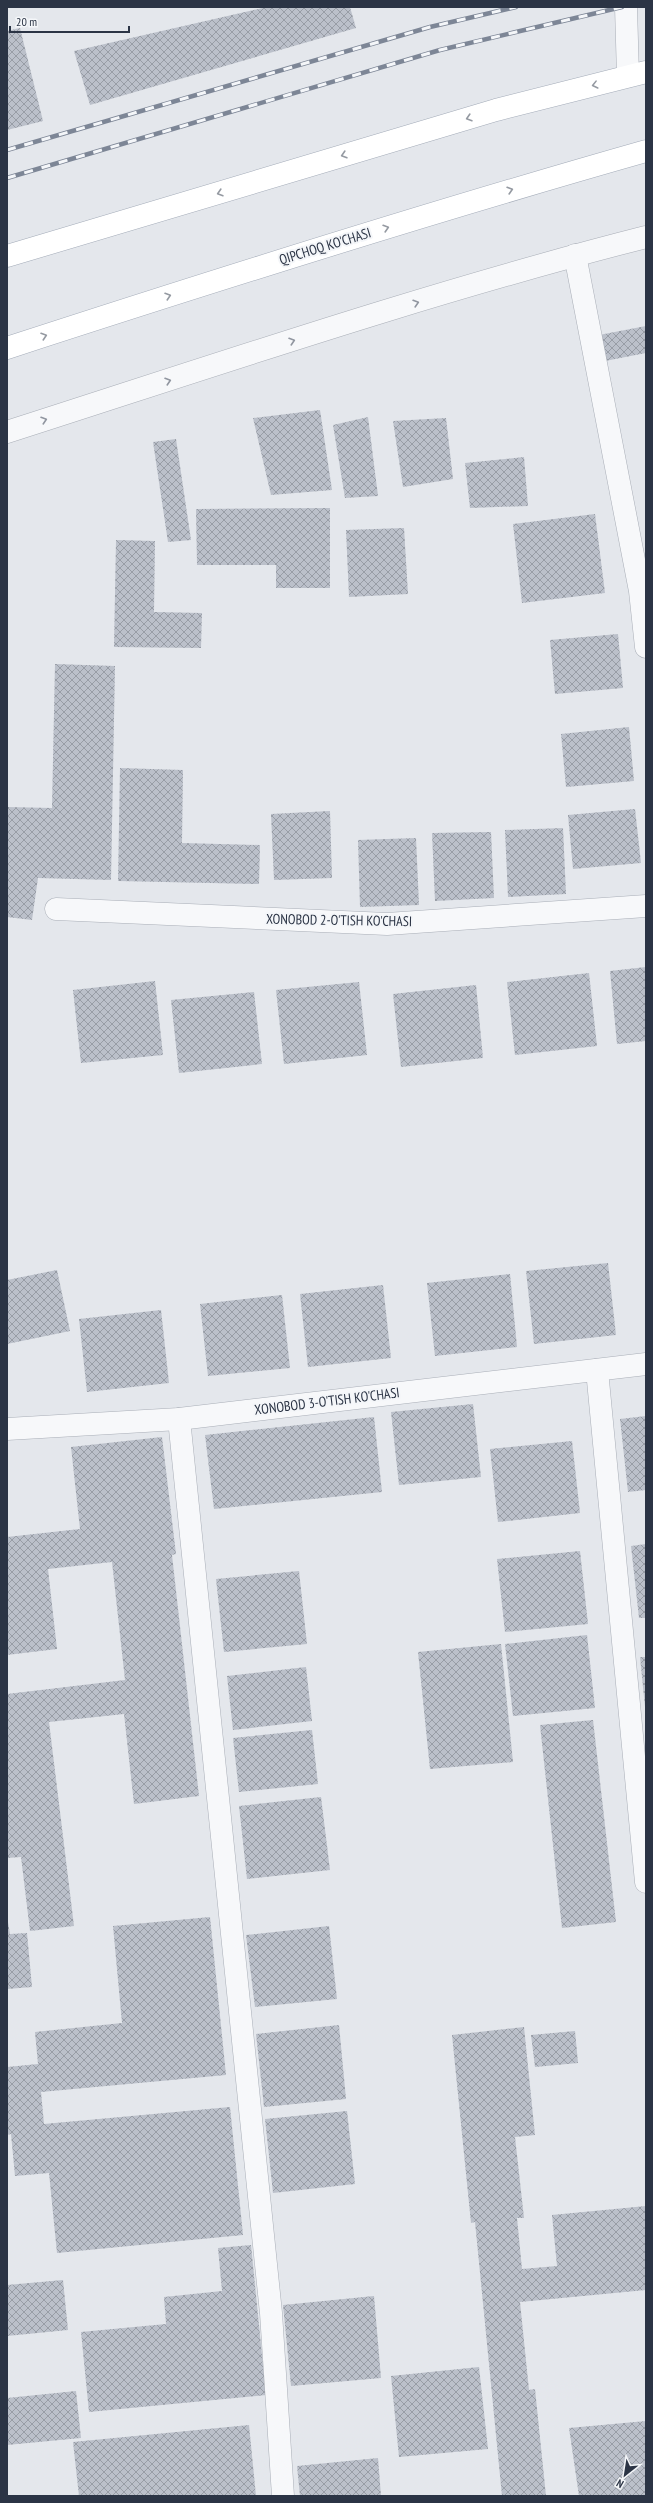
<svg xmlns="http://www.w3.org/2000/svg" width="653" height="2503" viewBox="0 0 653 2503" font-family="'PT Sans Narrow',sans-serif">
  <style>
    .building { fill: url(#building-cross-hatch) }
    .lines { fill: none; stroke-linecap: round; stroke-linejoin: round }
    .minor-casing { stroke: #a9aeb7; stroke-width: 23 }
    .major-casing { stroke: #a3abb8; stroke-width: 23 }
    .minor { stroke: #f7f8fa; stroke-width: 22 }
    .major { stroke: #fff; stroke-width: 22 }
    .rail-casing { stroke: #7d8696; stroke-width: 4.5 }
    .rail { stroke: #f4f6f9; stroke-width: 3; stroke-dasharray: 9; stroke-linecap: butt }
    .oneway { stroke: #959aa2 }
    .oneway2 { stroke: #9196a0 }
    .labels { text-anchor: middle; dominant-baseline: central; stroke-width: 4; stroke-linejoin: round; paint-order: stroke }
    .street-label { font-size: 14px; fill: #2b3445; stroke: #f4f6f9 }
  </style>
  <defs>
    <pattern id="building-cross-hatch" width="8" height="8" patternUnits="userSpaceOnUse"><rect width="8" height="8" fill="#bbc0ca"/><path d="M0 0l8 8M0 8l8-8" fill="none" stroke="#989da6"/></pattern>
  </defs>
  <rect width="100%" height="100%" fill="#e4e7ec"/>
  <g class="building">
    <polygon points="267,7 350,7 356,28 90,105 74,51"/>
    <polygon points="20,28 43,121 7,130 7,31"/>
    <polygon points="646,326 646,353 605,361 599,335"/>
    <polygon points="320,410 332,490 271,495 253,418"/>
    <polygon points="368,417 378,496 345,498 333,425"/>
    <polygon points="446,418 453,479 403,487 393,421"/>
    <polygon points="176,439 191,540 168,542 153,442"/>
    <polygon points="524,457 528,506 470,508 465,463"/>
    <polygon points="330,508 330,588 276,588 276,565 197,565 196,509"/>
    <polygon points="595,514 605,593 522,603 513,524"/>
    <polygon points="404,528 408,594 349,597 346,530"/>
    <polygon points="116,540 155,541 154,612 202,613 201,648 114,647"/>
    <polygon points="618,634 623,688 555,694 550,640"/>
    <polygon points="55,664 115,666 111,880 38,878 32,920 7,917 7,807 52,808"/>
    <polygon points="629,727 634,781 566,787 561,734"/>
    <polygon points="120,768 183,770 182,843 260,845 259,884 118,881"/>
    <polygon points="635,809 641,863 573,869 568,815"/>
    <polygon points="330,811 332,878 274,880 271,814"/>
    <polygon points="563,828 566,894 508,897 505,830"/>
    <polygon points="491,832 494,898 435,901 432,833"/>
    <polygon points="416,838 419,905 360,907 358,840"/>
    <polygon points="646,967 646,1041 617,1044 610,971"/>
    <polygon points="589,973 597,1046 515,1055 507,982"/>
    <polygon points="155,981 163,1055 81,1063 73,990"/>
    <polygon points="359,982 367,1055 284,1064 276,990"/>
    <polygon points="476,985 483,1058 401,1067 393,994"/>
    <polygon points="254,992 262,1064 179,1073 171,1000"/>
    <polygon points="608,1263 616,1335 534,1344 526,1271"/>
    <polygon points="57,1270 70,1331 7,1344 7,1280"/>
    <polygon points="510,1274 517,1347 435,1356 427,1283"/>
    <polygon points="383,1285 391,1358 308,1367 300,1294"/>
    <polygon points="282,1295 290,1368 208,1376 200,1304"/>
    <polygon points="161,1310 169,1383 87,1392 79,1319"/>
    <polygon points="473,1404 481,1477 399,1485 391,1412"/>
    <polygon points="646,1416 646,1490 628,1492 620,1419"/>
    <polygon points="374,1417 382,1492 214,1509 205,1435"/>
    <polygon points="162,1437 176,1554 172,1555 199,1796 134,1804 124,1714 49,1722 74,1926 30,1931 21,1857 7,1858 7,1694 125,1680 112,1562 48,1569 57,1649 7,1655 7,1537 80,1529 71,1447"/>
    <polygon points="572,1441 580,1513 498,1522 490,1449"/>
    <polygon points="646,1544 646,1618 639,1618 631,1546"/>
    <polygon points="580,1551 588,1624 505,1632 497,1559"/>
    <polygon points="299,1571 307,1644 224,1652 216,1579"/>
    <polygon points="587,1635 595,1708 513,1716 505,1644"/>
    <polygon points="501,1644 513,1762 430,1769 418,1652"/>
    <polygon points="640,1657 646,1657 646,1707 645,1707"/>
    <polygon points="306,1667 312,1721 233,1730 227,1676"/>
    <polygon points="593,1720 616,1922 562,1928 540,1725"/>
    <polygon points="312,1730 318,1784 239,1792 233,1738"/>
    <polygon points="321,1797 330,1870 247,1879 239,1806"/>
    <polygon points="7,1916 10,1934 27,1933 32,1987 7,1989"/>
    <polygon points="210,1917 226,2075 41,2092 44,2124 230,2107 243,2235 57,2253 49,2173 15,2176 11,2134 7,2135 7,2067 38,2064 35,2032 122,2023 113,1926"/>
    <polygon points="329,1926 337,1999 255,2007 246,1935"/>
    <polygon points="339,2025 346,2099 264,2107 256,2034"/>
    <polygon points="524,2027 535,2135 515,2137 524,2218 517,2218 522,2269 557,2266 552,2215 646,2206 646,2290 520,2302 529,2390 535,2389 546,2496 502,2496 475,2222 471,2223 452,2035"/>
    <polygon points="575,2031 578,2063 535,2067 531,2035"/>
    <polygon points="347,2111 355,2184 273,2193 265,2119"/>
    <polygon points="251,2245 266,2395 89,2412 81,2332 166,2324 164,2297 222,2291 218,2248"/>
    <polygon points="63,2280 68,2330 7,2336 7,2285"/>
    <polygon points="374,2296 381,2378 291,2386 283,2305"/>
    <polygon points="479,2367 488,2449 399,2457 391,2376"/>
    <polygon points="76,2391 81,2438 7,2445 7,2398"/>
    <polygon points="646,2421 646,2496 579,2496 569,2428"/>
    <polygon points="249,2425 256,2496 79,2496 73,2442"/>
    <polygon points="378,2458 381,2496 300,2496 297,2466"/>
  </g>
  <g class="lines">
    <defs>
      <g id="minor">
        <polyline points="626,7 628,76"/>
        <polyline points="575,255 640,591 646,647"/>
        <path d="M7,432C219,364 430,292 646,237"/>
        <polyline points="56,909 387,924 646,906"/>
        <polyline points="597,1370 646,1882"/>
        <polyline points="179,1419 271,2313 283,2496"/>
        <polyline points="7,1429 179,1419 646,1364"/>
      </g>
      <g id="major">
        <polyline points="7,256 496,110 646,72"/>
        <path d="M7,348C219,279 431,212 646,151"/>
      </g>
    </defs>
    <use href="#minor" class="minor-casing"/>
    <use href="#major" class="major-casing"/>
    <use href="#minor" class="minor"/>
    <use href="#major" class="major"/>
    <defs>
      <g id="rail">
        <polyline points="7,150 430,27 516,7"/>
        <polyline points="7,178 440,50 622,7"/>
      </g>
    </defs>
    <use href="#rail" class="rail-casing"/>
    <use href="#rail" class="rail"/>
  </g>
  <defs><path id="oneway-chevron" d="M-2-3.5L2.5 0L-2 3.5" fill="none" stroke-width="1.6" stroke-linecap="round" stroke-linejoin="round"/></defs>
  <g class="oneway">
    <use href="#oneway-chevron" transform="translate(595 85) rotate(166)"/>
    <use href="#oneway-chevron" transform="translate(469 118) rotate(163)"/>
    <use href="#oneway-chevron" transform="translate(344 155) rotate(163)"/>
    <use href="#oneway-chevron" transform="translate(510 190) rotate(-17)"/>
    <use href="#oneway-chevron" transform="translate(220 193) rotate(163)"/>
    <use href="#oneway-chevron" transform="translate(386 228) rotate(-17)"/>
    <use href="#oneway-chevron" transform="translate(168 296) rotate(-18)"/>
    <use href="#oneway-chevron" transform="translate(44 336) rotate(-18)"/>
  </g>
  <g class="oneway2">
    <use href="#oneway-chevron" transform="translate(416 303) rotate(-17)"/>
    <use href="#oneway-chevron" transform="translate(292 341) rotate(-18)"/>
    <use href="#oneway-chevron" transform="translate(168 381) rotate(-18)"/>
    <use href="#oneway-chevron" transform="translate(44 420) rotate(-18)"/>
  </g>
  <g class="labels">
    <g class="street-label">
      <text transform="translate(325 246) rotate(-17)">QIPCHOQ KO'CHASI</text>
      <text transform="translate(339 920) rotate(1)">XONOBOD 2-O'TISH KO'CHASI</text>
      <text transform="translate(327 1401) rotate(-7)">XONOBOD 3-O'TISH KO'CHASI</text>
    </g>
  </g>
  <rect width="653" height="2503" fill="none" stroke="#2b3445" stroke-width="16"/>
  <g transform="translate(625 2475) rotate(210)" stroke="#f4f6f9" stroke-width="3" paint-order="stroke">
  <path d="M0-3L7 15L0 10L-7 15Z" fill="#2b3445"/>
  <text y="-6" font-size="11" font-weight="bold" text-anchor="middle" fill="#2b3445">N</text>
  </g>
  <path d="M10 26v6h119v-6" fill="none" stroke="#2b3445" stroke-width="2"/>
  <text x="16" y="26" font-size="12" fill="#2b3445" stroke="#f4f6f9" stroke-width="3" paint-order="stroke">20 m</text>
</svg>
